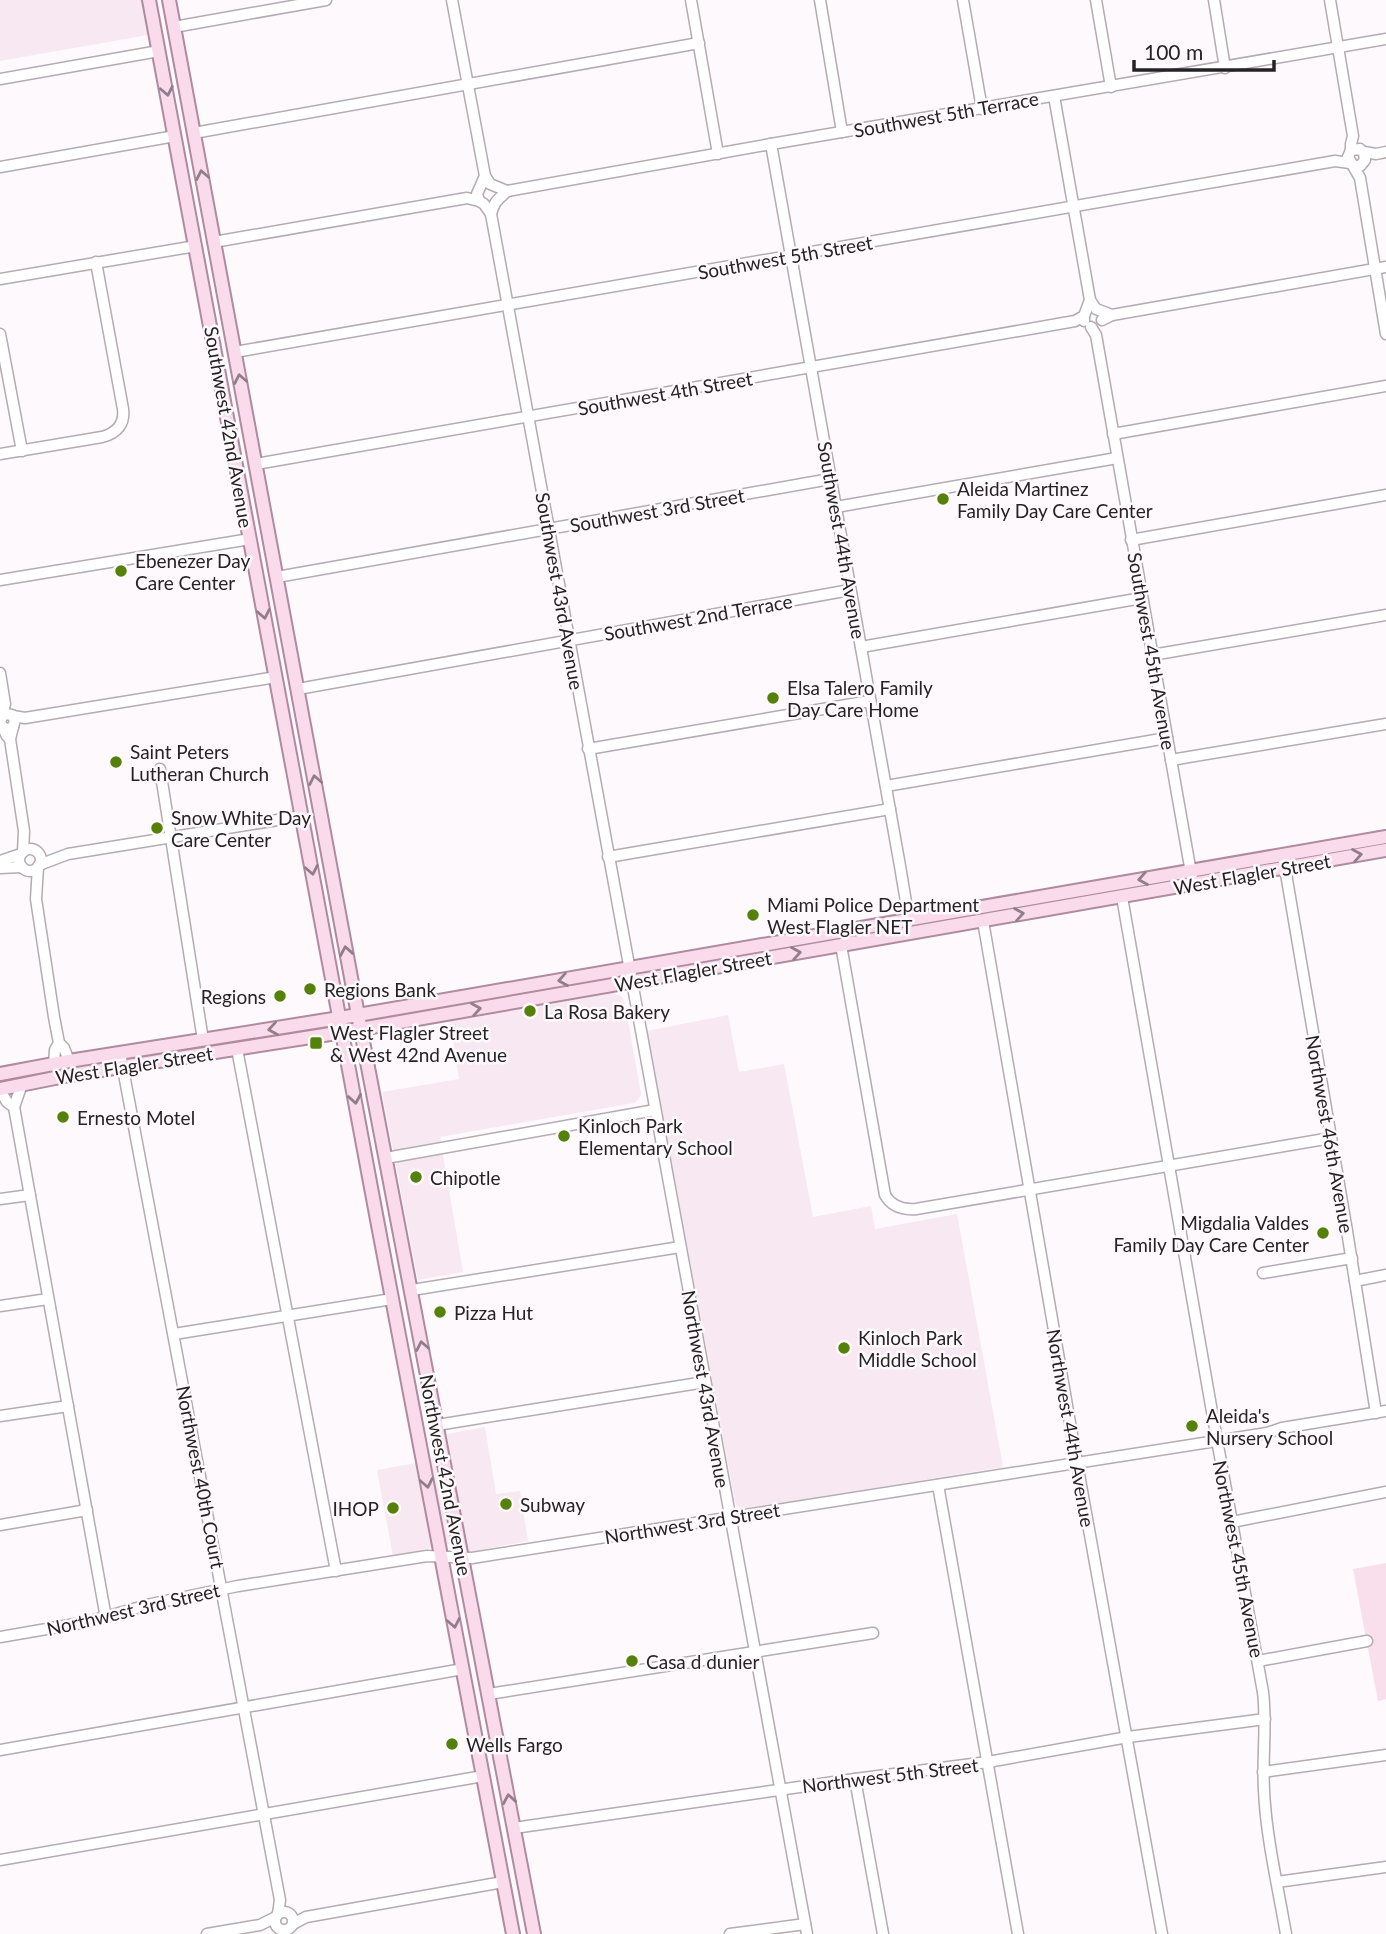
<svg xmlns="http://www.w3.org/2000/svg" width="1386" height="1934" viewBox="0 0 1386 1934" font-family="Lato,sans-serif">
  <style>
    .built { fill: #f8e8f1 }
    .green { fill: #f9deec }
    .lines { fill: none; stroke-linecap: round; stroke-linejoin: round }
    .minor-casing { stroke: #b3acb0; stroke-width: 13 }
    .major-casing { stroke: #ae8b9e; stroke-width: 16 }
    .minor { stroke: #fff; stroke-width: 10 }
    .major { stroke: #fadbec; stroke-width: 12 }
    .oneway { stroke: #907f88 }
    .poi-dot { fill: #54810a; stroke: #fef9fc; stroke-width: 2.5 }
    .labels { text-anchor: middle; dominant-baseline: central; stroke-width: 5; stroke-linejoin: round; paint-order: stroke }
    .street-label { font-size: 19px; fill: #262325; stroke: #fef9fc }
    .poi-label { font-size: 19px; fill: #262325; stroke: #fef9fc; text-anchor: start }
  </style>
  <rect width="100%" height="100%" fill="#fef9fc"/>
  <g class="built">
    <polygon points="0,0 141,0 148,35 0,61"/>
    <polygon points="613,993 621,996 625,1004 641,1094 639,1099 634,1103 440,1137 463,1272 418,1280 382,1092 459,1079 450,1021"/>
    <polygon points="728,1015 739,1072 784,1064 813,1217 871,1206 875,1229 957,1214 1003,1467 745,1509 738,1507 735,1502 647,1031"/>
    <polygon points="485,1427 496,1494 520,1491 528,1541 469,1552 466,1540 393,1556 377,1470 451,1457 447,1434"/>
  </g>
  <polygon class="green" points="1386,1563 1386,1699 1378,1701 1353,1569"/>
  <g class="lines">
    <defs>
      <g id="minor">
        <polyline points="452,0 485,176 490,184 507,191"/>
        <polyline points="691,0 718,154"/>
        <polyline points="820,0 842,132"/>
        <polyline points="963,0 982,109"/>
        <polyline points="1096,0 1111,87"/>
        <polyline points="1214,0 1225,68"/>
        <polyline points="1330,0 1353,136 1351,144 1351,150"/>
        <polyline points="174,27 326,0"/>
        <polyline points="0,79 159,51"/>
        <polyline points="1054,96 1090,300 1084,316 1084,321"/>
        <polyline points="194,133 699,43"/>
        <polyline points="771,144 900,866 909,920 907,924"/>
        <polyline points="1364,152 1376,154 1386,152"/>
        <polyline points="1354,166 1360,166 1365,160 1364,153 1360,149 1351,150 1348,157 1360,178 1386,334"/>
        <polyline points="0,167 175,136"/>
        <polyline points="479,201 477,194 485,176"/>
        <polyline points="214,242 467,198 479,201 484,204 491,214"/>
        <polyline points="0,279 196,246"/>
        <polyline points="1090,300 1096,309 1112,315"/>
        <polyline points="1102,320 1112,315 1386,267"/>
        <polyline points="1091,327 1096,335 1193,884"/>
        <polyline points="0,334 22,451"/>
        <polyline points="235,352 1335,161 1350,163"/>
        <polyline points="1113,434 1386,386"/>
        <path d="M0,454L102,437C117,433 125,424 123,409L96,262"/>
        <polyline points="256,464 1075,321 1084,316"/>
        <polyline points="836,507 1117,458"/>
        <polyline points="1131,540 1386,495"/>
        <polyline points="277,577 830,479"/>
        <polyline points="0,580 250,539"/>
        <polyline points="861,647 1142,598"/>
        <polyline points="1152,655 1386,615"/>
        <polyline points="0,673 5,704 2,716"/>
        <polyline points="298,689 850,590"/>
        <polyline points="13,716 25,718 276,677"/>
        <polyline points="13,727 10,739 24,831 23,852"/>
        <polyline points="4,728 9,729 13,727 15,720 12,715 5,714 2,717 0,722 7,736 10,739"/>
        <polyline points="588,749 870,701"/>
        <polyline points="1171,760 1386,724"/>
        <polyline points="160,769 203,1040"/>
        <polyline points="886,786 1167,738"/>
        <circle cx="30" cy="860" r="11"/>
        <polyline points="608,857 890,809"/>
        <polyline points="0,861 21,854"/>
        <polyline points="1284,862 1347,1231 1376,1413"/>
        <polyline points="39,865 68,854 302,816"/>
        <polyline points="38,867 36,899 54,1017 59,1043 64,1048 69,1061"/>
        <polyline points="0,868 22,867"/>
        <path d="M1122,897L1215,1429L1263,1692C1267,1725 1262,1757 1264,1790C1266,1837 1278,1887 1286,1934"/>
        <polyline points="983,921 1077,1463 1162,1934"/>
        <path d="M841,945L885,1195C892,1207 903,1210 916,1209L1331,1138"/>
        <polyline points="237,1049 336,1571"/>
        <polyline points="120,1053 280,1900 278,1914"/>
        <polyline points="54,1064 55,1050 59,1043"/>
        <polyline points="22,1084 14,1107 106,1618"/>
        <polyline points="0,1090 7,1102 14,1107"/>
        <polyline points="386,1158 655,1110"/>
        <polyline points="0,1199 30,1195"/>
        <polyline points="1263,1273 1352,1258"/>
        <polyline points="1355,1281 1386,1275"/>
        <polyline points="412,1290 680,1247"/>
        <polyline points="0,1306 48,1299"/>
        <polyline points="174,1334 392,1299"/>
        <polyline points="0,1416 68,1406"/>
        <polyline points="437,1425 705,1382"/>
        <polyline points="938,1485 1018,1934"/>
        <polyline points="1232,1522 1386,1492"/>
        <polyline points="0,1525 87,1510"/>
        <polyline points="0,1637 87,1622 151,1604 238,1586 427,1556 472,1558 1267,1433 1282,1428 1386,1411"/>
        <polyline points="1258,1661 1367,1641"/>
        <polyline points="489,1694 873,1633"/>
        <polyline points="0,1750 463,1669"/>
        <polyline points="1263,1772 1386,1755"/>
        <polyline points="855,1779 883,1934"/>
        <polyline points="514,1828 855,1779 988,1762 1128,1737 1265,1719"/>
        <polyline points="0,1860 483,1776"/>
        <polyline points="1277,1882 1386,1867"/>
        <circle cx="284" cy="1921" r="9"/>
        <polyline points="293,1924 306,1917 503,1882"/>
        <polyline points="207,1934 260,1925 276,1917"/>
        <polyline points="730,1934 805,1924"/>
        <path d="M807,1934L491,214C495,200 497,201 507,191L771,144L1386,39"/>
      </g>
      <g id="major">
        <polyline points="149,0 378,1225 513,1934"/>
        <polyline points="169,0 358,1015 534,1934"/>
        <polyline points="0,1074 69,1061 358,1015 1386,837"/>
        <polyline points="0,1089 70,1075 343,1032 1386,850"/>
      </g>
    </defs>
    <use href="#minor" class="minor-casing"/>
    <use href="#major" class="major-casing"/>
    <use href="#minor" class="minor"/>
    <use href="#major" class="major"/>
  </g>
  <defs><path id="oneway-chevron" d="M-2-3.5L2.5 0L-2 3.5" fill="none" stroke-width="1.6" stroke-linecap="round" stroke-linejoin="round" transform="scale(1.75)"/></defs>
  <g class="oneway">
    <use href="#oneway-chevron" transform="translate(167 91) rotate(79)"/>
    <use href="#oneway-chevron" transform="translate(202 175) rotate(-101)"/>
    <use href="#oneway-chevron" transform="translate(240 379) rotate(-101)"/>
    <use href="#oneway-chevron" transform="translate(264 614) rotate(79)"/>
    <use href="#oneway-chevron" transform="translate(315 780) rotate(-101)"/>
    <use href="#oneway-chevron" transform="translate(1357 855) rotate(-10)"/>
    <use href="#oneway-chevron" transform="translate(312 870) rotate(79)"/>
    <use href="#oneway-chevron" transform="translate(1143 879) rotate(170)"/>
    <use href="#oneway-chevron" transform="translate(1019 914) rotate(-10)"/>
    <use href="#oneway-chevron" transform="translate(346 951) rotate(-100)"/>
    <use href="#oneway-chevron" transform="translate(796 953) rotate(-10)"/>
    <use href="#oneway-chevron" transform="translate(563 980) rotate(170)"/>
    <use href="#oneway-chevron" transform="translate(476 1009) rotate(-10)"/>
    <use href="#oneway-chevron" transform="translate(273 1029) rotate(171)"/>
    <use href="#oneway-chevron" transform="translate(355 1099) rotate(80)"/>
    <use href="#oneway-chevron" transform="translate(422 1346) rotate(-101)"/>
    <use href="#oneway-chevron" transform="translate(427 1483) rotate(79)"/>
    <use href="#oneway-chevron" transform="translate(454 1623) rotate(79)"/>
    <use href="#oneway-chevron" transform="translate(509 1799) rotate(-100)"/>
  </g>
  <g class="poi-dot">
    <circle cx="943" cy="499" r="7"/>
    <circle cx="121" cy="571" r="7"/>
    <circle cx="773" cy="698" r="7"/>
    <circle cx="116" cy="762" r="7"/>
    <circle cx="157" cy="828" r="7"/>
    <circle cx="753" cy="915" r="7"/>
    <circle cx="310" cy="989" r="7"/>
    <circle cx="280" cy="996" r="7"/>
    <circle cx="530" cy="1011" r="7"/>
    <rect x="309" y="1036" width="14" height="14" rx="3.5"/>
    <circle cx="63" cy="1117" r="7"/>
    <circle cx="564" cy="1136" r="7"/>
    <circle cx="416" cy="1177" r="7"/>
    <circle cx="1323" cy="1233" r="7"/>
    <circle cx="440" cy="1312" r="7"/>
    <circle cx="844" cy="1348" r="7"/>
    <circle cx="1192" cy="1426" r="7"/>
    <circle cx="506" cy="1504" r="7"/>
    <circle cx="393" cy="1508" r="7"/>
    <circle cx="632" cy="1661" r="7"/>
    <circle cx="452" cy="1744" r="7"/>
  </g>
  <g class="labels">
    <g class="street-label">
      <text transform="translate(946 114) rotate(-10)">Southwest 5th Terrace</text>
      <text transform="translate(785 257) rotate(-10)">Southwest 5th Street</text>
      <text transform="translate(665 393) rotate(-10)">Southwest 4th Street</text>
      <text transform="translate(229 427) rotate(80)">Southwest 42nd Avenue</text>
      <text transform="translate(657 510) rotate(-10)">Southwest 3rd Street</text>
      <text transform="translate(842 540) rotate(80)">Southwest 44th Avenue</text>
      <text transform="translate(560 591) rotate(80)">Southwest 43rd Avenue</text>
      <text transform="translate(698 617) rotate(-10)">Southwest 2nd Terrace</text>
      <text transform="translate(1152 651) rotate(80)">Southwest 45th Avenue</text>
      <text transform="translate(1252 874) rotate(-10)">West Flagler Street</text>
      <text transform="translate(693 971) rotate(-10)">West Flagler Street</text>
      <text transform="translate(134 1065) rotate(-9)">West Flagler Street</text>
      <text transform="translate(1330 1134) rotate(80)">Northwest 46th Avenue</text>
      <text transform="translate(706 1389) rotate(80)">Northwest 43rd Avenue</text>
      <text transform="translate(1071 1428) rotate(80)">Northwest 44th Avenue</text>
      <text transform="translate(446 1475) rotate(79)">Northwest 42nd Avenue</text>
      <text transform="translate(201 1477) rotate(79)">Northwest 40th Court</text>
      <text transform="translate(692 1523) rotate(-9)">Northwest 3rd Street</text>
      <text transform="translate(1239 1559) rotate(79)">Northwest 45th Avenue</text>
      <text transform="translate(133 1609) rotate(-13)">Northwest 3rd Street</text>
      <text transform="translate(890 1775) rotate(-7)">Northwest 5th Street</text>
    </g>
    <g class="poi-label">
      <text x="957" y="488">Aleida Martinez<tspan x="957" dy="22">Family Day Care Center</tspan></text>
      <text x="135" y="560">Ebenezer Day<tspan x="135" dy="22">Care Center</tspan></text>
      <text x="787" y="687">Elsa Talero Family<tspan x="787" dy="22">Day Care Home</tspan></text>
      <text x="130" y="751">Saint Peters<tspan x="130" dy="22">Lutheran Church</tspan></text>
      <text x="171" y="817">Snow White Day<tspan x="171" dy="22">Care Center</tspan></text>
      <text x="767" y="904">Miami Police Department<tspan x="767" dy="22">West Flagler NET</tspan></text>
      <text x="324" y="989">Regions Bank</text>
      <text x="266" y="996" text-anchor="end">Regions</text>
      <text x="544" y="1011">La Rosa Bakery</text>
      <text x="330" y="1032">West Flagler Street<tspan x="330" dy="22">&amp; West 42nd Avenue</tspan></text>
      <text x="77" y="1117">Ernesto Motel</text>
      <text x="578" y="1125">Kinloch Park<tspan x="578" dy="22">Elementary School</tspan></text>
      <text x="430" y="1177">Chipotle</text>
      <text x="1309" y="1222" text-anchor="end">Migdalia Valdes<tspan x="1309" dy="22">Family Day Care Center</tspan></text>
      <text x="454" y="1312">Pizza Hut</text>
      <text x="858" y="1337">Kinloch Park<tspan x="858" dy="22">Middle School</tspan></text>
      <text x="1206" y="1415">Aleida's<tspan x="1206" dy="22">Nursery School</tspan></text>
      <text x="520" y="1504">Subway</text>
      <text x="379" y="1508" text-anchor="end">IHOP</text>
      <text x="646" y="1661">Casa d dunier</text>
      <text x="466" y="1744">Wells Fargo</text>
    </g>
  </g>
  <path d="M1134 60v10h140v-10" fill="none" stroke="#262325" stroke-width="3.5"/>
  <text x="1144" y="60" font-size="21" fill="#262325" stroke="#fef9fc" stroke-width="5" paint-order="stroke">100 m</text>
</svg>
